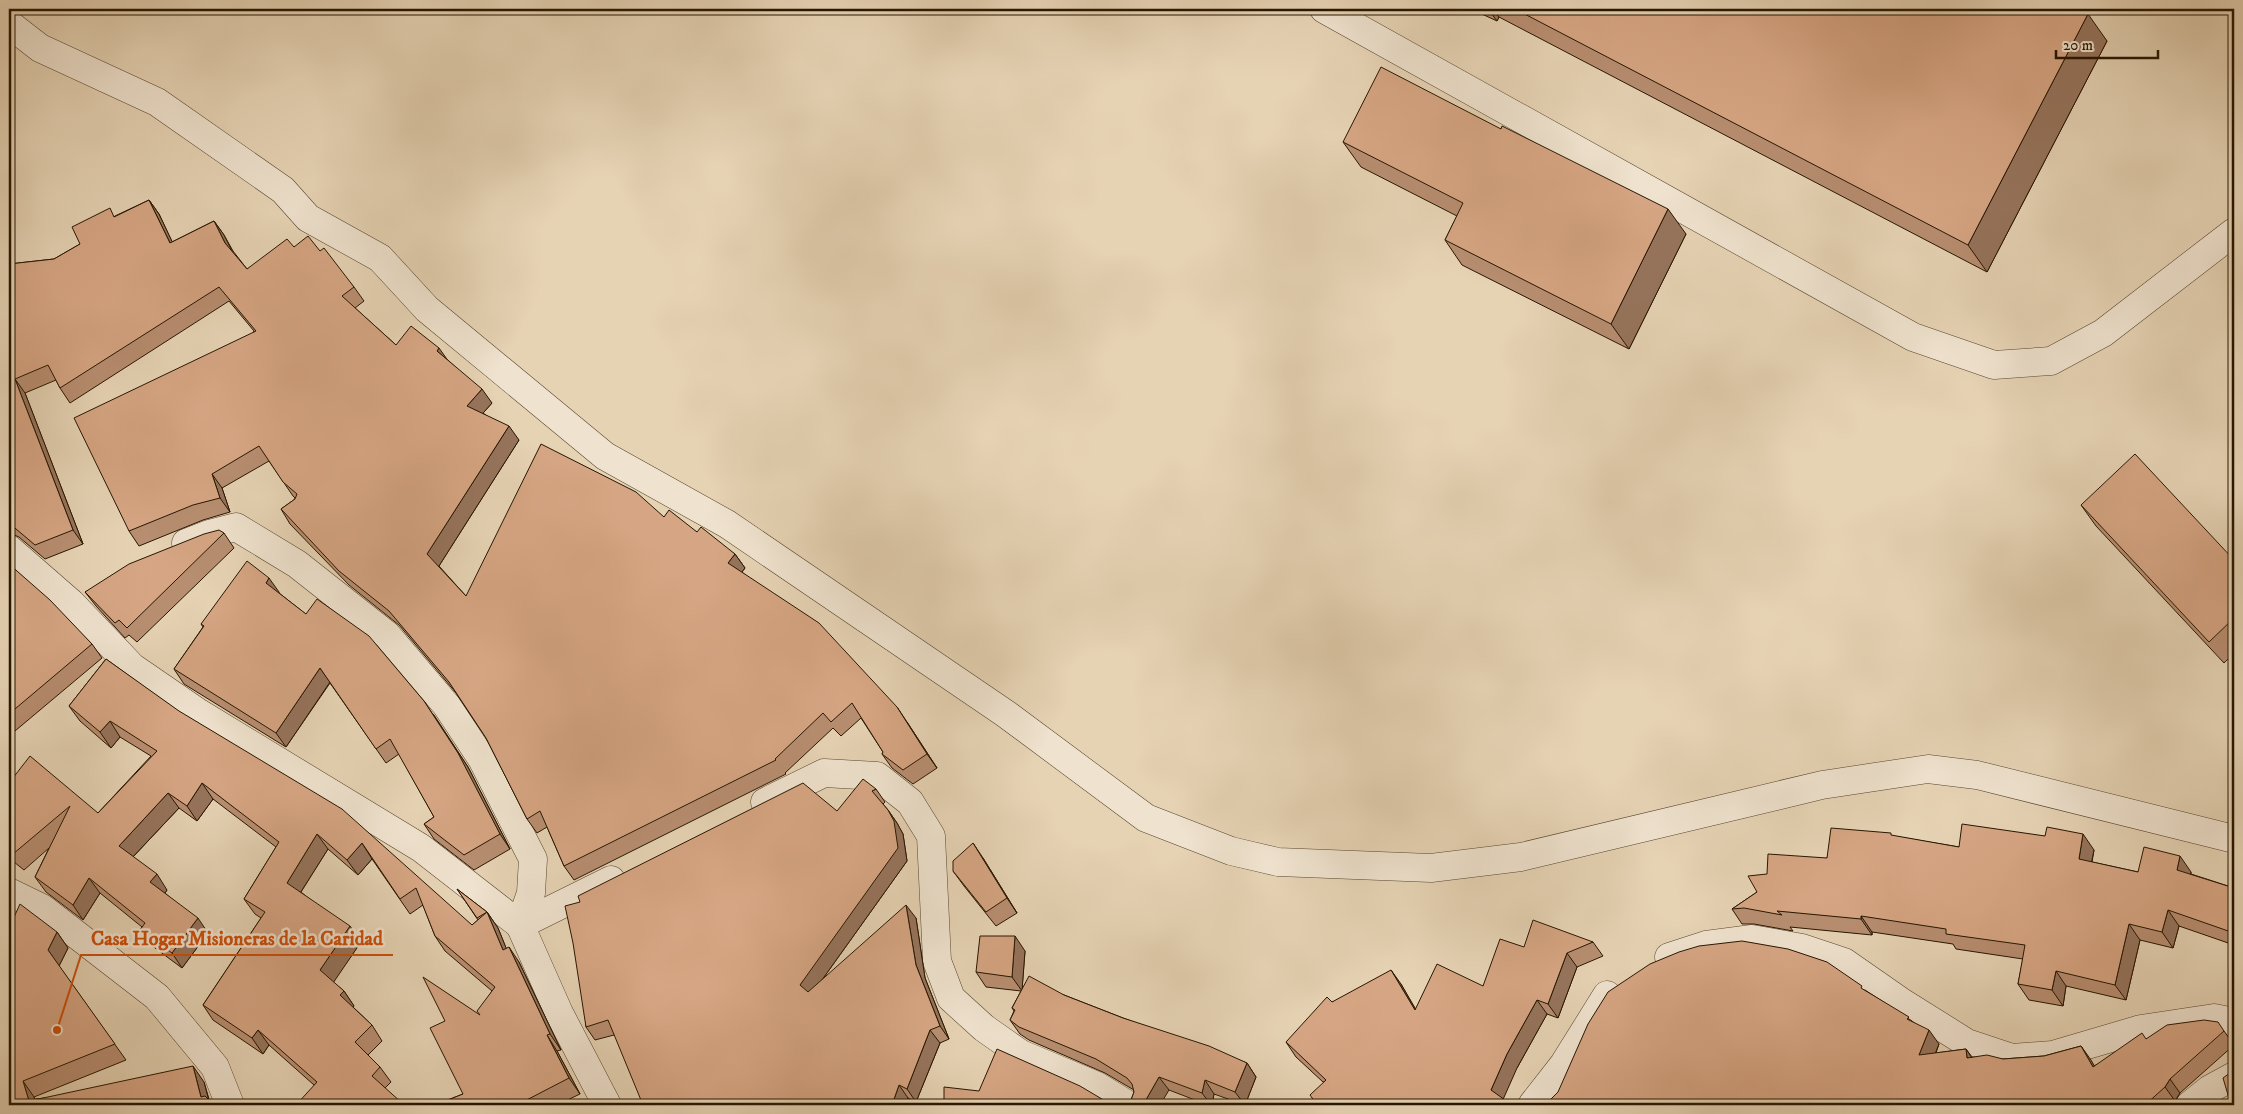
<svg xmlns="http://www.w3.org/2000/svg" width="2243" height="1114" viewBox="0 0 2243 1114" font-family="'IM FELL DW Pica',serif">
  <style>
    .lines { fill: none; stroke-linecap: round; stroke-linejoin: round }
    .minor-casing { stroke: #57452d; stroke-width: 29 }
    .minor { stroke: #efe2ce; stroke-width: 28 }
    .wall { fill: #b88e71; stroke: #271600 }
    .shaded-wall { fill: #96745c; stroke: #271600 }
    .building { fill: #d6a583; stroke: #271600 }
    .leader { fill: none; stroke: #cb4f0a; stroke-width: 2 }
    .callout-dot { fill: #cb4f0a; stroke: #efe2ce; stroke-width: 2 }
    .callout-label { font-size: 20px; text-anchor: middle; font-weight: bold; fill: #cb4f0a; stroke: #efe2ce; stroke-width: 5; stroke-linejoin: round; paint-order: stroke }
  </style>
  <rect width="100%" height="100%" fill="#e6d3b4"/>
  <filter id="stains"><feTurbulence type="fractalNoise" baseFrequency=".004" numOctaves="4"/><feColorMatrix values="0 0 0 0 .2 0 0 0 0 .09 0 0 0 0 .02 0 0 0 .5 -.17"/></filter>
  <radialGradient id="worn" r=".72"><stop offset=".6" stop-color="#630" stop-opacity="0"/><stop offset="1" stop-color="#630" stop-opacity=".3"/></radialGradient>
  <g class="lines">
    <defs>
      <g id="minor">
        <polyline points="1324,9 1913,337 1994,365 2051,361 2103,333 2234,232"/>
        <polyline points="9,24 40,48 157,102 283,190 308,218 380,258 427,309 605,456 727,524 1006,714 1146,818 1231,851 1278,862 1431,868 1521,857 1822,785 1928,769 1977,775 2234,839"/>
        <polyline points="186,543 209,534 236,527 297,564 387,635 447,706 482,759 533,859 531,893 520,925 559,1013 607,1105"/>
        <polyline points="9,549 71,603 132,667 199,713 421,848 520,925 611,880"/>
        <polyline points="765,802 824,773 877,776 910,802 931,836 937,961 951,998 984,1028 1021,1054 1097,1086 1128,1105"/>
        <polyline points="9,892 42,908 157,997 215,1067 230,1105"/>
        <polyline points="1669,957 1706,945 1752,939 1802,948 1844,962 1900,1001 1967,1043 2012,1058 2053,1055 2141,1029 2214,1018 2234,1022"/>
        <polyline points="1532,1105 1564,1064 1607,995"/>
        <polyline points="2190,1105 2210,1089 2234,1076"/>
      </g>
    </defs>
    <use href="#minor" class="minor-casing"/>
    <use href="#minor" class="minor"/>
  </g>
  <g class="wall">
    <polygon points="1471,9 2078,9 2107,41 1987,272 1499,17 1497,21"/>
    <polygon points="1501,129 1686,234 1629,349 1462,265 1445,240 1457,216 1361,167 1343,142"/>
    <polygon points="149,200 159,214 172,242 214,221 224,235 233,251 247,269 294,247 320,251 354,287 364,301 355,308 396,345 448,360 492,403 483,413 519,440 439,566 466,596 664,517 697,532 735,554 745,568 742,572 907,722 937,768 913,784 892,768 882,754 883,752 861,718 841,736 833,728 785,773 786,774 574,880 564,866 547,827 537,833 527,819 486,738 456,693 399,625 349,585 290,524 281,509 295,499 295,498 293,496 269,461 222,488 230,512 203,520 139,546 129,531 254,331 229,301 70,403 60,388 56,380 25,393 83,544 45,559 19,537 12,534 9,534 9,264 54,259 80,244 115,216"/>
    <polygon points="2081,505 2234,560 2234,653 2224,663 2096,526"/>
    <polygon points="224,533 234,548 137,642 129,635 125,638 96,606 85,592"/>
    <polygon points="9,564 92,644 102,658 9,736"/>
    <polygon points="279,592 279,593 434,715 468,767 510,849 474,870 434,839 424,824 434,817 399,754 386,763 330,683 286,747 184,684 174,669 203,627 201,624"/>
    <polygon points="106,659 472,925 478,920 457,889 487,912 498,928 506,948 519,962 561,1050 557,1051 580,1094 557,1105 435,1105 463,1094 480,1015 492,991 445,951 435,936 423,905 410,914 372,859 358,875 328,849 301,892 361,942 333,982 344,991 354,1006 353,1007 372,1025 382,1041 368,1055 380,1067 391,1082 385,1088 314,1085 269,1045 263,1054 213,1020 203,1005 261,918 255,914 244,899 276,847 213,799 197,821 179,808 133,857 167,890 165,893 208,933 182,968 151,945 140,930 142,927 100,893 83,920 46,892 35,877 49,848 24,870 9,858 9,783 98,813 151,756 120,737 111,748 80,721 69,706"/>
    <polygon points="876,789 885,802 883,804 888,810 897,823 903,834 907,861 822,980 916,918 925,978 949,1039 940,1043 916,1102 908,1098 614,1035 595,1040 586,1027 580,902 837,811"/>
    <polygon points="1893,836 1959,847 2094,850 2092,862 2138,872 2191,872 2191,874 2234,888 2234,945 2179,926 2173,948 2140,940 2126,1000 2066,986 2063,1006 2029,1000 2018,984 2023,959 1956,949 1953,944 1872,932 1872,935 1790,927 1793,931 1754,924 1742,924 1732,909 1757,892 1767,874 1827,858"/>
    <polygon points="983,858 1017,913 996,926 964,886 953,871"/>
    <polygon points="57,932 68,948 59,966 126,1060 34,1097 35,1099 204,1082 209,1099 9,1105"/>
    <polygon points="1593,942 1603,956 1577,967 1558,1018 1547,1014 1517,1068 1323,1082 1296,1057 1286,1042 1332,1002 1401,984 1415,1009 1483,986 1524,947"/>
    <polygon points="1025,951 1022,989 1064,995 1123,1018 1247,1063 1256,1077 1245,1105 1214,1094 1212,1105 1208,1105 1169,1090 1131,1100 1134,1092 1134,1090 1105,1073 1029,1040 1020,1034 1010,1020 1014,1011 1012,1008 1021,991 986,987 976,972"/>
    <polygon points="1865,990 1912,1021 1939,1044 1936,1053 1966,1049 1972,1057 2003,1059 2044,1056 2081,1046 2094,1066 2146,1039 2224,1031 2234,1045 2180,1093 2175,1101 2170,1105 1545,1105"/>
  </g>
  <g class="shaded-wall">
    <polygon points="1488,9 1492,9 1499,17 1497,21"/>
    <polygon points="2088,14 2107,41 1987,272 1968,245"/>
    <polygon points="149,200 159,214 180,258 170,243"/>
    <polygon points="1668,209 1686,234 1629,349 1611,324"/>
    <polygon points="214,221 224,235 235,257 225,243"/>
    <polygon points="439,348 449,362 437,351"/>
    <polygon points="15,379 25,393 83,544 73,530"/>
    <polygon points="482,389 492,403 477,420 467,406"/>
    <polygon points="509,426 519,440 437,569 427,554"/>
    <polygon points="212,474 222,488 230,512 220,498"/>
    <polygon points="735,554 745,568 738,577 728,563"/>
    <polygon points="269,578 279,592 276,597 266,583"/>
    <polygon points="320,668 330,682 286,747 276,733"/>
    <polygon points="424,701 468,767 510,849 500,834"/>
    <polygon points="897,707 907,722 937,768 927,754"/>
    <polygon points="110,721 120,737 111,748 100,732"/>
    <polygon points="202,783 213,799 197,821 187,806"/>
    <polygon points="168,793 179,808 129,861 119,846"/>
    <polygon points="888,810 897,823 903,834 907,861 809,998 800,985"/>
    <polygon points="317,834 328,849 297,898 287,883"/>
    <polygon points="2083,834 2094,850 2089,874 2079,859"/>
    <polygon points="362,843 372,859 358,875 347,860"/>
    <polygon points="973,843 983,858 1017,913 1007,898"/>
    <polygon points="2180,856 2191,872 2188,885 2177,870"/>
    <polygon points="157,874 167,890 161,898 150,882"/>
    <polygon points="89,878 100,893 83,920 73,905"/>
    <polygon points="906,905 916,918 925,978 949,1039 940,1026 916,965"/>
    <polygon points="2168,910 2179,926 2173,948 2162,932"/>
    <polygon points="487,912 498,928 513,965 503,950"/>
    <polygon points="1861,916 1872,932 1872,935 1861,919"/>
    <polygon points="198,918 208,933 182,968 172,953"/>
    <polygon points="2129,924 2140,940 2126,1000 2115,985"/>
    <polygon points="350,926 361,942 331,986 320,970"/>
    <polygon points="57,932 68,948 59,966 48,950"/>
    <polygon points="1015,936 1025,951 1022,991 1012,977"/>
    <polygon points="509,947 519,962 561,1050 550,1034"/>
    <polygon points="1567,953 1577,967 1558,1018 1548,1004"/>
    <polygon points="1391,970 1401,984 1425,1025 1415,1010"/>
    <polygon points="2056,971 2066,986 2063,1006 2052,990"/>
    <polygon points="344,991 354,1006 351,1010 340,995"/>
    <polygon points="1537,1000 1547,1014 1517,1068 1501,1104 1491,1090 1507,1054"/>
    <polygon points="258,1030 269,1045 263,1054 252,1038"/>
    <polygon points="930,1030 940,1043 916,1102 907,1089"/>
    <polygon points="1929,1030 1939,1044 1929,1069 1919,1055"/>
    <polygon points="547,1035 557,1051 580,1094 569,1078"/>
    <polygon points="2081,1046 2091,1060 2103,1081 2093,1067"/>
    <polygon points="1966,1049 1976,1064 1967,1058"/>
    <polygon points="1247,1063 1256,1077 1245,1105 1235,1092"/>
    <polygon points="193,1066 204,1082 210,1105 201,1097"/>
    <polygon points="1159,1077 1169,1090 1160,1105 1143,1105"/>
    <polygon points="2170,1079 2180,1093 2175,1101 2165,1087"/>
    <polygon points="1205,1080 1214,1094 1212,1105 1211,1105 1202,1093"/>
    <polygon points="23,1081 34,1097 36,1105 29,1101"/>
    <polygon points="899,1085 908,1098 906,1105 892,1105"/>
  </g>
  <g class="building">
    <polygon points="1515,9 2078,9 2088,14 1968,245"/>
    <polygon points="1381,67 1501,129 1502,126 1668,209 1611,324 1445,240 1463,203 1343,142"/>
    <polygon points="149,200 170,243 214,221 225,243 247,269 287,239 294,247 308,236 320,251 324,248 354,287 342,296 396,345 411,326 439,348 437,351 482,389 467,406 509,426 427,554 466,596 541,444 636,492 664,517 669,510 697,532 701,527 735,554 728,563 819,623 897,707 927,754 903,770 882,754 883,752 852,703 831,722 823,713 775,759 776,760 564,866 540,811 527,819 486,738 449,682 389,611 339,571 281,509 295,499 297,494 283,482 259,446 212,474 220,498 193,505 129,531 74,418 256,331 219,287 60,388 48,365 15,379 73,530 35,545 9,523 9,264 54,259 80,244 72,227 110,208 114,217"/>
    <polygon points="2135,454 2234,560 2234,618 2209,642 2081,505"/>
    <polygon points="219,530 224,533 127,628 119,620 115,623 85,592 129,564 204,534"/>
    <polygon points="247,561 269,578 266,583 306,614 317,599 369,636 424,701 458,753 500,834 464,855 424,824 434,817 390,739 376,749 320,668 276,733 174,669 204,626 201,624"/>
    <polygon points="9,564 50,600 92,644 9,714"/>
    <polygon points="106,659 179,711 342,809 472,925 487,912 503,950 509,947 550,1034 547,1035 569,1078 517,1105 435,1105 463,1094 430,1028 445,1021 423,977 480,1015 477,1011 495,987 435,936 416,888 400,899 362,843 347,860 317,834 287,883 350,926 320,970 344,991 340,995 372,1025 355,1042 380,1067 372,1076 402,1103 405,1105 296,1105 317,1082 258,1030 252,1038 203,1005 265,912 244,899 279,842 202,783 187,806 168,793 119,846 157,874 150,882 198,918 172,953 140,930 145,923 89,878 73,905 35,877 70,806 13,854 9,851 9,783 30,756 98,813 157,751 110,721 100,732 69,706"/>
    <polygon points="863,779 876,789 872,791 888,810 894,821 898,848 800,985 808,992 906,905 916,965 940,1026 930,1030 907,1089 899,1085 892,1105 643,1105 608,1020 586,1027 573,943 565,906 580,902 578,896 803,783 837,811"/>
    <polygon points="1962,824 2045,836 2047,827 2083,834 2079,859 2138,872 2144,847 2180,856 2177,870 2234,888 2234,933 2168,910 2162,932 2129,924 2115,985 2056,971 2052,990 2018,984 2025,945 1946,934 1946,929 1861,916 1861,919 1777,911 1782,915 1744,908 1732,909 1757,892 1748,876 1767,874 1768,854 1827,858 1831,828 1891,833 1891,835 1959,847"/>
    <polygon points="973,843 1007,898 986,912 953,871 953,861"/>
    <polygon points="457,889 487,912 477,918"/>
    <polygon points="20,904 57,932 48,950 115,1044 23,1081 29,1101 193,1066 201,1097 205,1096 212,1103 212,1105 9,1105 9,928"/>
    <polygon points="1533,920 1593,942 1567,953 1548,1004 1537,1000 1507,1054 1491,1090 1512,1105 1317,1105 1310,1095 1326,1080 1286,1042 1327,997 1332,1002 1391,970 1415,1010 1437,964 1483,986 1500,939 1524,947"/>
    <polygon points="980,936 1015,936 1012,977 976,972"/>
    <polygon points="1742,941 1788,949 1827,962 1862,986 1861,988 1909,1017 1907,1019 1929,1030 1919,1055 1966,1049 1967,1058 1987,1055 2003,1059 2044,1056 2081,1046 2093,1067 2142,1033 2146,1039 2167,1025 2204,1020 2218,1022 2224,1031 2170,1079 2165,1087 2145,1105 1545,1105 1558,1092 1588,1024 1608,992 1650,964 1679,952 1699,946"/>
    <polygon points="1029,976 1064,995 1123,1018 1209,1046 1247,1063 1235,1092 1205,1080 1202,1093 1159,1077 1143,1105 1125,1105 1131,1100 1134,1092 1132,1084 1127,1078 1096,1059 1019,1027 1010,1020 1015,1010 1012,1008"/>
    <polygon points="997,1049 1080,1086 1112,1105 944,1105 944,1087 979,1091"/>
    <polygon points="2234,1070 2234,1105 2231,1105 2223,1078"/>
  </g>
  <path class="leader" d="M57 1030L81 955H393"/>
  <circle class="callout-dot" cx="57" cy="1030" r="5"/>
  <g class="callout-label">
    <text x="237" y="945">Casa Hogar Misioneras de la Caridad</text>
  </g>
  <rect width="2243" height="1114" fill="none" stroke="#e6d3b4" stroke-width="30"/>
  <rect x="10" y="10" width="2223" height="1094" fill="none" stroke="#271600" stroke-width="2.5"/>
  <rect x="15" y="15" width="2213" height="1084" fill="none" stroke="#271600"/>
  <path d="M2056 50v8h102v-8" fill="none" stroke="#271600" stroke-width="2.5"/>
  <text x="2063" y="50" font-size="15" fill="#271600" stroke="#efe2ce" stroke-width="4" paint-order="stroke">20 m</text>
  <rect width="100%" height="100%" filter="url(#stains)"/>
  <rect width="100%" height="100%" fill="url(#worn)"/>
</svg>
